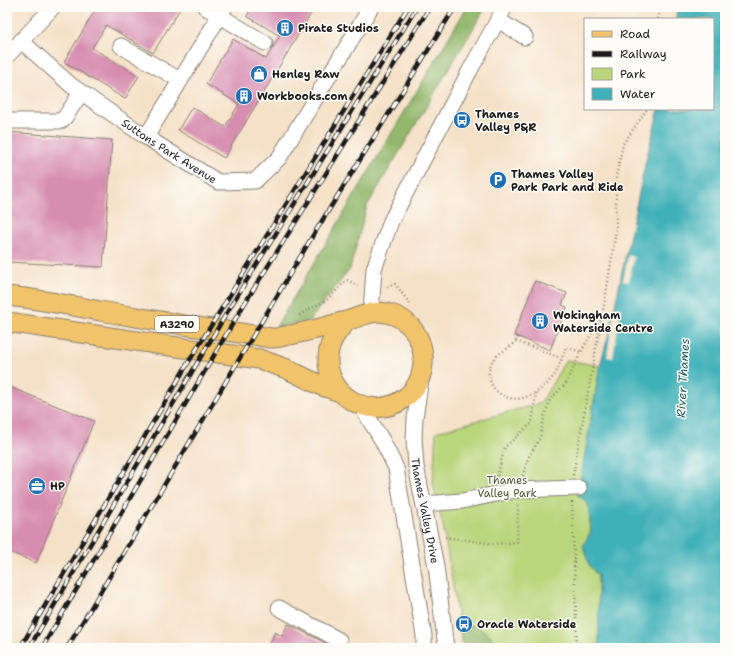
<svg xmlns="http://www.w3.org/2000/svg" width="732" height="655" viewBox="0 0 732 655" font-family="'Shantell Sans',sans-serif">
  <style>
    .green { fill: #bad67d; stroke: #6b794c }
    .forest { fill: #93b76c; stroke: #586a44 }
    .water { fill: #3fb0b8; stroke: #2e666a }
    .pier { fill: #f5e1c8 }
    .building { fill: #d78db0 }
    .lines { fill: none; stroke-linecap: round; stroke-linejoin: round }
    .minor-casing { stroke: #887e72; stroke-width: 17 }
    .major-casing { stroke: #887e72; stroke-width: 21 }
    .path { stroke: #887e72; stroke-width: 2.5; stroke-dasharray: 1 3; stroke-linecap: butt }
    .minor { stroke: #fff; stroke-width: 15 }
    .major { stroke: #f1c36a; stroke-width: 19 }
    .rail-casing { stroke: #1c1c1c; stroke-width: 4.5 }
    .rail { stroke: #fdfcf7; stroke-width: 3; stroke-dasharray: 9; stroke-linecap: butt }
    .labels { text-anchor: middle; dominant-baseline: central; stroke-width: 3; stroke-linejoin: round; paint-order: stroke }
    .shield { fill: #fdfcf7; stroke: #605f5e; stroke-width: 1 }
    .shield-label { font-size: 10px; font-weight: bold; fill: #1c1c1c }
    .poi-label { font-size: 11px; font-weight: bold; fill: #1c1c1c; stroke: #fdfcf7; text-anchor: start }
    .street-label { font-size: 11px; fill: #1c1c1c; stroke: #fdfcf7 }
    .park-label { font-size: 11px; fill: #535d3e; stroke: #fdfcf7 }
    .water-label { font-size: 12px; font-style: italic; fill: #2c5f62; stroke: #fdfcf7 }
  </style>
  <rect width="100%" height="100%" fill="#fdfcf7"/>
  <filter id="ink" filterUnits="userSpaceOnUse"><feTurbulence type="fractalNoise" baseFrequency=".025" numOctaves="2"/><feDisplacementMap in="SourceGraphic" scale="8" xChannelSelector="R" yChannelSelector="G"/><feConvolveMatrix kernelMatrix="1 2 1 2 8 2 1 2 1" color-interpolation-filters="sRGB"/></filter>
  <filter id="wash" filterUnits="userSpaceOnUse"><feTurbulence type="fractalNoise" baseFrequency=".012" numOctaves="4" result="noise"/><feDisplacementMap in="SourceGraphic" scale="16" xChannelSelector="R" yChannelSelector="G"/><feGaussianBlur stdDeviation="0.9" result="paint"/><feColorMatrix in="noise" values="0 0 0 0 0 0 0 0 0 0 0 0 0 0 0 0 0 1.4 0 .05"/><feComposite in="paint" operator="in"/></filter>
  <g filter="url(#wash)">
    <rect width="100%" height="100%" fill="#f5e1c8"/>
    <polygon class="green" points="566,360 600,366 578,495 588,503 591,531 587,539 594,572 598,575 599,648 463,648 443,525 433,484 436,432 541,403"/>
    <g class="forest">
      <polygon points="467,7 486,7 367,206 350,269 309,321 276,327"/>
      <polygon points="474,625 491,636 492,648 463,648 460,630"/>
    </g>
    <polygon class="water" points="677,7 725,7 725,648 599,648 598,575 589,565 583,546 591,531 588,503 578,495 600,366 610,329 646,160 659,109 713,109 713,19 676,19"/>
    <g class="pier">
      <polygon points="628,255 634,257 629,282 623,281"/>
      <polygon points="615,307 621,308 613,358 607,357"/>
    </g>
    <g id="blocks">
      <g class="building">
        <polygon points="97,7 181,7 153,53 106,25 99,37 92,48 139,76 125,99 64,62"/>
        <polygon points="252,7 315,7 224,158 178,130 192,107 225,127 239,104 206,84 220,60 233,39 266,59 280,36 247,16"/>
        <polygon points="8,132 112,140 103,267 7,262 7,143"/>
        <polygon points="535,281 567,293 562,305 567,307 550,350 514,335"/>
        <polygon points="7,386 94,421 36,563 7,551"/>
        <polygon points="288,624 300,630 335,648 268,648 275,632 282,636"/>
      </g>
    </g>
  </g>
  <g filter="url(#ink)">
    <use href="#blocks" fill-opacity="0" stroke="#887e72" stroke-width="1"/>
    <g class="lines">
      <defs>
        <g id="minor">
          <polyline points="205,7 265,43"/>
          <polyline points="498,20 525,37"/>
          <path id="s1" d="M21,41L72,86L146,137L218,182L255,181L279,158L371,7"/>
          <polyline points="121,46 180,80"/>
          <polyline points="7,56 53,7"/>
          <polyline points="7,121 61,121 65,117 81,93"/>
          <polyline points="146,137 225,7"/>
          <polyline points="371,312 374,269 391,221 469,72 505,7"/>
          <path id="s2" d="M421,379L415,418L414,439L416,466L436,566L446,648"/>
          <polyline points="361,406 382,440 396,468 424,636 424,648"/>
          <polyline points="424,504 462,501 516,490 579,488"/>
          <polyline points="279,608 339,640"/>
        </g>
        <g id="major">
          <path d="M7,296C38,299 69,305 100,311C137,317 175,324 212,329C226,331 240,333 254,335C260,336 267,338 273,338C279,338 284,336 289,335C308,332 327,326 346,321C364,316 376,307 396,316C427,330 433,375 406,397C372,425 320,394 329,350C331,339 339,329 347,321"/>
          <polyline points="7,322 259,359 287,369 322,386 340,392"/>
        </g>
      </defs>
      <use href="#minor" class="minor-casing"/>
      <use href="#major" class="major-casing"/>
      <g class="path">
        <polyline points="658,19 659,7"/>
        <polyline points="387,287 395,284 411,305"/>
        <polyline points="299,315 328,299 347,280 358,286"/>
        <path d="M518,337C511,353 493,349 489,371C488,376 491,384 494,388C512,409 537,396 552,378C559,371 562,356 566,347L581,352"/>
        <polyline points="516,341 561,358"/>
        <polyline points="573,475 607,288 616,230 616,177 623,144 647,109"/>
        <polyline points="523,476 528,458 540,438 544,417 550,400 566,383 581,352 601,317"/>
        <polyline points="496,480 505,447 532,423 536,393"/>
        <polyline points="572,502 577,648"/>
        <polyline points="445,537 494,544 517,542 518,505"/>
      </g>
      <use href="#minor" class="minor"/>
      <use href="#major" class="major"/>
      <defs>
        <g id="rail">
          <polyline points="20,648 188,363 408,7"/>
          <polyline points="29,648 232,304 417,7"/>
          <polyline points="42,648 243,306 430,7"/>
          <polyline points="67,648 312,237 455,7"/>
        </g>
      </defs>
      <use href="#rail" class="rail-casing"/>
      <use href="#rail" class="rail"/>
    </g>
  </g>
  <defs>
    <symbol id="building-disc" viewBox="-11 -11 22 22"><circle r="9.5" fill="#1f6fb2" stroke="#fdfcf7"/><path d="M-4-6H4V6H1V3H-1V6H-4ZM-2.5-4.3h1.7v1.8h-1.7ZM.8-4.3h1.7v1.8H.8ZM-2.5-1h1.7V.8h-1.7ZM.8-1h1.7V.8H.8Z" fill="#fff"/></symbol>
    <symbol id="shop-disc" viewBox="-11 -11 22 22"><circle r="9.5" fill="#1f6fb2" stroke="#fdfcf7"/><path d="M-5-2.5h2.3a2.7 3.5 0 0 1 5.4 0H5L5.5 6h-11ZM-1.5-2.5h3a1.5 2.3 0 0 0-3 0Z" fill="#fff"/></symbol>
    <symbol id="bus-disc" viewBox="-11 -11 22 22"><circle r="9.5" fill="#1f6fb2" stroke="#fdfcf7"/><path d="M-5-6H5V4H4V6H2V4H-2V6H-4V4H-5ZM-3.5-4V0h7V-4ZM-3.5 1.2v1.5H-2V1.2ZM2 1.2v1.5H3.5V1.2Z" fill="#fff"/></symbol>
    <symbol id="parking-disc" viewBox="-11 -11 22 22"><circle r="9.5" fill="#1f6fb2" stroke="#fdfcf7"/><path d="M-3.5-5.5H1a3.5 3.5 0 0 1 0 7H-1V5.5H-3.5ZM-1-3.4V-.6H.8a1.4 1.4 0 0 0 0-2.8Z" fill="#fff"/></symbol>
    <symbol id="office-disc" viewBox="-11 -11 22 22"><circle r="9.5" fill="#1f6fb2" stroke="#fdfcf7"/><path d="M-6-3h4V-5.5h4V-3h4V5H-6ZM-1-4.5V-3h2v-1.5ZM-6 0V1H6V0Z" fill="#fff"/></symbol>
  </defs>
  <g fill-rule="evenodd">
    <use href="#building-disc" x="275" y="18" width="20" height="20"/>
    <use href="#shop-disc" x="249" y="64" width="20" height="20"/>
    <use href="#building-disc" x="234" y="86" width="20" height="20"/>
    <use href="#bus-disc" x="452" y="110" width="20" height="20"/>
    <use href="#parking-disc" x="488" y="170" width="20" height="20"/>
    <use href="#building-disc" x="530" y="311" width="20" height="20"/>
    <use href="#office-disc" x="27" y="476" width="20" height="20"/>
    <use href="#bus-disc" x="454" y="614" width="20" height="20"/>
  </g>
  <g class="labels">
    <rect class="shield" x="155" y="316" width="44" height="16" rx="3"/>
    <g class="shield-label">
      <text x="177" y="324">A3290</text>
    </g>
    <g class="poi-label">
      <text x="298" y="28">Pirate Studios</text>
      <text x="272" y="74">Henley Raw</text>
      <text x="257" y="96">Workbooks.com</text>
      <text x="475" y="114">Thames<tspan x="475" dy="13">Valley P&amp;R</tspan></text>
      <text x="511" y="174">Thames Valley<tspan x="511" dy="13">Park Park and Ride</tspan></text>
      <text x="553" y="315">Wokingham<tspan x="553" dy="13">Waterside Centre</tspan></text>
      <text x="50" y="486">HP</text>
      <text x="477" y="624">Oracle Waterside</text>
    </g>
    <g class="street-label">
      <text stroke="none"><textPath href="#s1" startOffset="185">Suttons Park Avenue</textPath></text>
      <text stroke="none"><textPath href="#s2" startOffset="133">Thames Valley Drive</textPath></text>
    </g>
    <g class="park-label">
      <text x="507" y="480">Thames<tspan x="507" dy="13">Valley Park</tspan></text>
    </g>
    <g class="water-label">
      <text transform="translate(683 378) rotate(-87)">River Thames</text>
    </g>
  </g>
  <rect width="732" height="655" fill="none" stroke="#fdfcf7" stroke-width="24"/>
  <rect x="584" y="18" width="130" height="92" fill="#fdfcf7" stroke="#a3a29f"/>
  <rect x="592" y="31" width="20" height="6" fill="#f1c36a" stroke="#a3a29f"/>
  <text x="620" y="38" font-size="12" fill="#1c1c1c">Road</text>
  <rect x="592" y="51" width="20" height="6" fill="#1c1c1c" stroke="#a3a29f"/>
  <text x="620" y="58" font-size="12" fill="#1c1c1c">Railway</text>
  <rect x="592" y="68" width="20" height="12" fill="#bad67d" stroke="#a3a29f"/>
  <text x="620" y="78" font-size="12" fill="#1c1c1c">Park</text>
  <rect x="592" y="88" width="20" height="12" fill="#3fb0b8" stroke="#a3a29f"/>
  <text x="620" y="98" font-size="12" fill="#1c1c1c">Water</text>
</svg>
